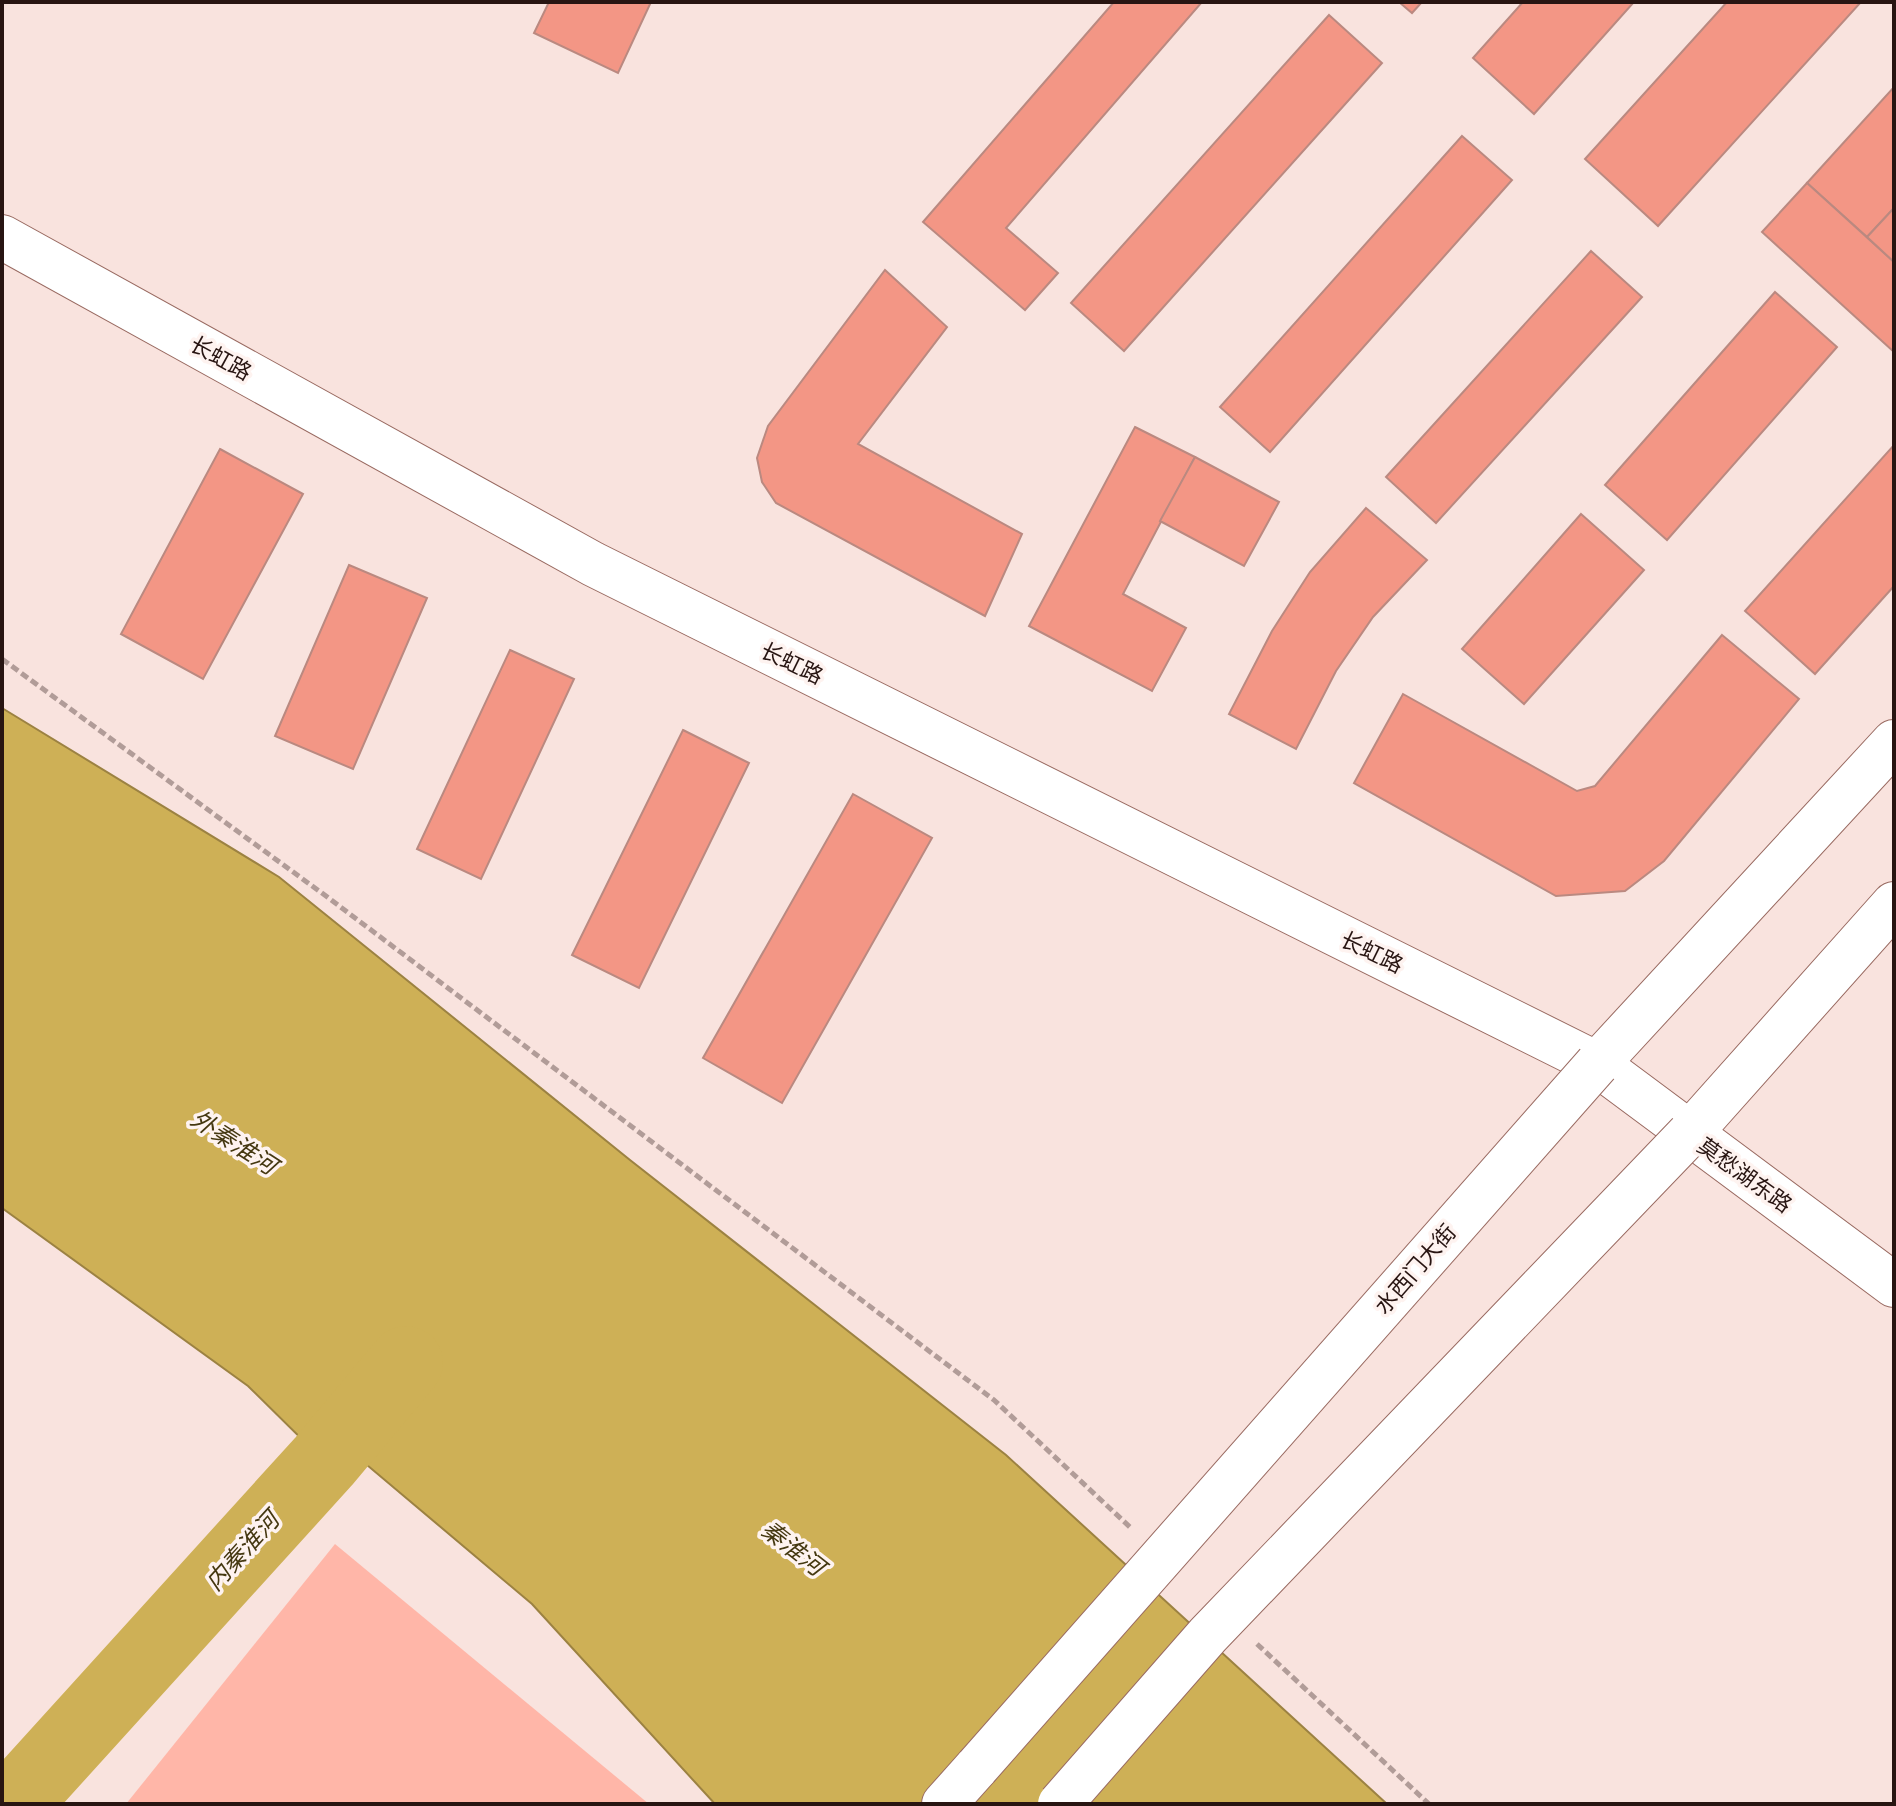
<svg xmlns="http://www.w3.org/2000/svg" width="1896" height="1806" viewBox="0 0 1896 1806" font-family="'Source Serif 4','Noto Sans SC',serif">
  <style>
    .green { fill: #ffb6a8 }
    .water { fill: #ceb056; stroke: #9c8242; stroke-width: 2 }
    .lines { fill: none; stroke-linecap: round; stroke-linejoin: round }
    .river { stroke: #ceb056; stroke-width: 74 }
    .building { fill: #f39685; stroke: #ba8980; stroke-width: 2 }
    .tertiary-casing { stroke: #996a61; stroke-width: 46 }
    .secondary-casing { stroke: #996a61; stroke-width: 46 }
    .primary-casing { stroke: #996a61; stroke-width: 46 }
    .path { stroke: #b19c98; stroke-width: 5; stroke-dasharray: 8 4; stroke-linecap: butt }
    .tertiary { stroke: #fff; stroke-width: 44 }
    .secondary { stroke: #fff; stroke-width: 44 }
    .primary { stroke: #fff; stroke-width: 44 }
    .primary-bridge-casing { stroke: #996a61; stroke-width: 46; stroke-linecap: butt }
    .primary-bridge { stroke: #fff; stroke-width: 44 }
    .labels { text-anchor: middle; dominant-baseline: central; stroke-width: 7; stroke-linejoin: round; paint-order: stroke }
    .street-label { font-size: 22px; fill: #281512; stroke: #fef3f0 }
    .water-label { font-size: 24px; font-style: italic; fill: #453811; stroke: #fef3f0 }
  </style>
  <rect width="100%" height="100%" fill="#f9e3de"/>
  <polygon class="green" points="335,1544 649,1804 126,1804"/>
  <polygon class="water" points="2,708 279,877 630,1160 1006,1455 1387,1804 715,1804 532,1604 335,1438 324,1461 248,1386 2,1208"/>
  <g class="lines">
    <polyline class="river" points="13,1804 324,1461 406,1363"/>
  </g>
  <g class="building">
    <polygon points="549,2 651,2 618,73 534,33"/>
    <polygon points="1114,2 1202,2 1006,228 1058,273 1025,310 923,222"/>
    <polygon points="1399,2 1422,2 1412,13"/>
    <polygon points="1523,2 1634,2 1534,114 1473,58"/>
    <polygon points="1727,2 1861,2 1658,226 1585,159"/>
    <polygon points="1329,15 1382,63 1124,351 1071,303"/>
    <polygon points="1894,87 1894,208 1867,237 1807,183"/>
    <polygon points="1462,136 1512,180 1270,452 1220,407"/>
    <polygon points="1807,183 1894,262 1894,352 1762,232"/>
    <polygon points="1894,208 1894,262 1867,237"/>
    <polygon points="1591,251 1642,297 1436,523 1386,477"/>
    <polygon points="885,270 947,327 858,444 1022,534 985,616 776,503 762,482 757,458 768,426"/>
    <polygon points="1775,292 1837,347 1667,540 1605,485"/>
    <polygon points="1135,427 1195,457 1123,594 1186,628 1152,691 1029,626"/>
    <polygon points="1894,445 1894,586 1815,674 1745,611"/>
    <polygon points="220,449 303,494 203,679 121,634"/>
    <polygon points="1195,457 1279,502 1244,566 1160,521"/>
    <polygon points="1366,508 1427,560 1373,617 1336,671 1296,749 1229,714 1272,631 1310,572"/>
    <polygon points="1581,514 1644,570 1524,704 1462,649"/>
    <polygon points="349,565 427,598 353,769 275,736"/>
    <polygon points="1722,635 1799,699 1664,861 1625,891 1556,896 1354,783 1403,694 1577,791 1595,786"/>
    <polygon points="510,650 574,679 481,879 417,849"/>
    <polygon points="683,730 749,763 639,988 572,955"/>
    <polygon points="853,794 932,838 782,1103 703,1058"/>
  </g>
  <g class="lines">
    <defs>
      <polyline id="tertiary" points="1597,1064 1894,1285"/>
      <polyline id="secondary" points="2,237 593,564 1597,1064"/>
      <g id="primary">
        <polyline points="1597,1064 1894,742"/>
        <polyline points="1689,1134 1894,904"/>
        <polyline points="944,1804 977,1767"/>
      </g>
    </defs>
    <use href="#tertiary" class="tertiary-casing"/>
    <use href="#secondary" class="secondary-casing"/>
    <use href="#primary" class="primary-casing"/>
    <g class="path">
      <polyline points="2,659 330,899 994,1400 1132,1529"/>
      <polyline points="1257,1644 1429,1804"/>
    </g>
    <use href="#tertiary" class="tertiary"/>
    <use href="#secondary" class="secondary"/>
    <use href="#primary" class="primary"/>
    <defs>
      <g id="primary-bridge">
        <polyline points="977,1767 1597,1064"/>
        <polyline points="1060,1804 1208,1635 1689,1134"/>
      </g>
    </defs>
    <use href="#primary-bridge" class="primary-bridge-casing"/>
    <use href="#primary-bridge" class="primary-bridge"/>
  </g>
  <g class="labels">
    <g class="street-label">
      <text transform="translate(221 358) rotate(29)">长虹路</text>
      <text transform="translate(792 663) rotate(26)">长虹路</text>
      <text transform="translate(1372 952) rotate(26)">长虹路</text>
      <text transform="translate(1745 1175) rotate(36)">莫愁湖东路</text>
      <text transform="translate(1415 1269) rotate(-49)">水西门大街</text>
    </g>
    <g class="water-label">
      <text transform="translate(234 1142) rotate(33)">外秦淮河</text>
      <text transform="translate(793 1548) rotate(38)">秦淮河</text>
      <text transform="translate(242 1551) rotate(-48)">内秦淮河</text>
    </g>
  </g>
  <rect width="1896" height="1806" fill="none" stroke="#281512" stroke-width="8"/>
</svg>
